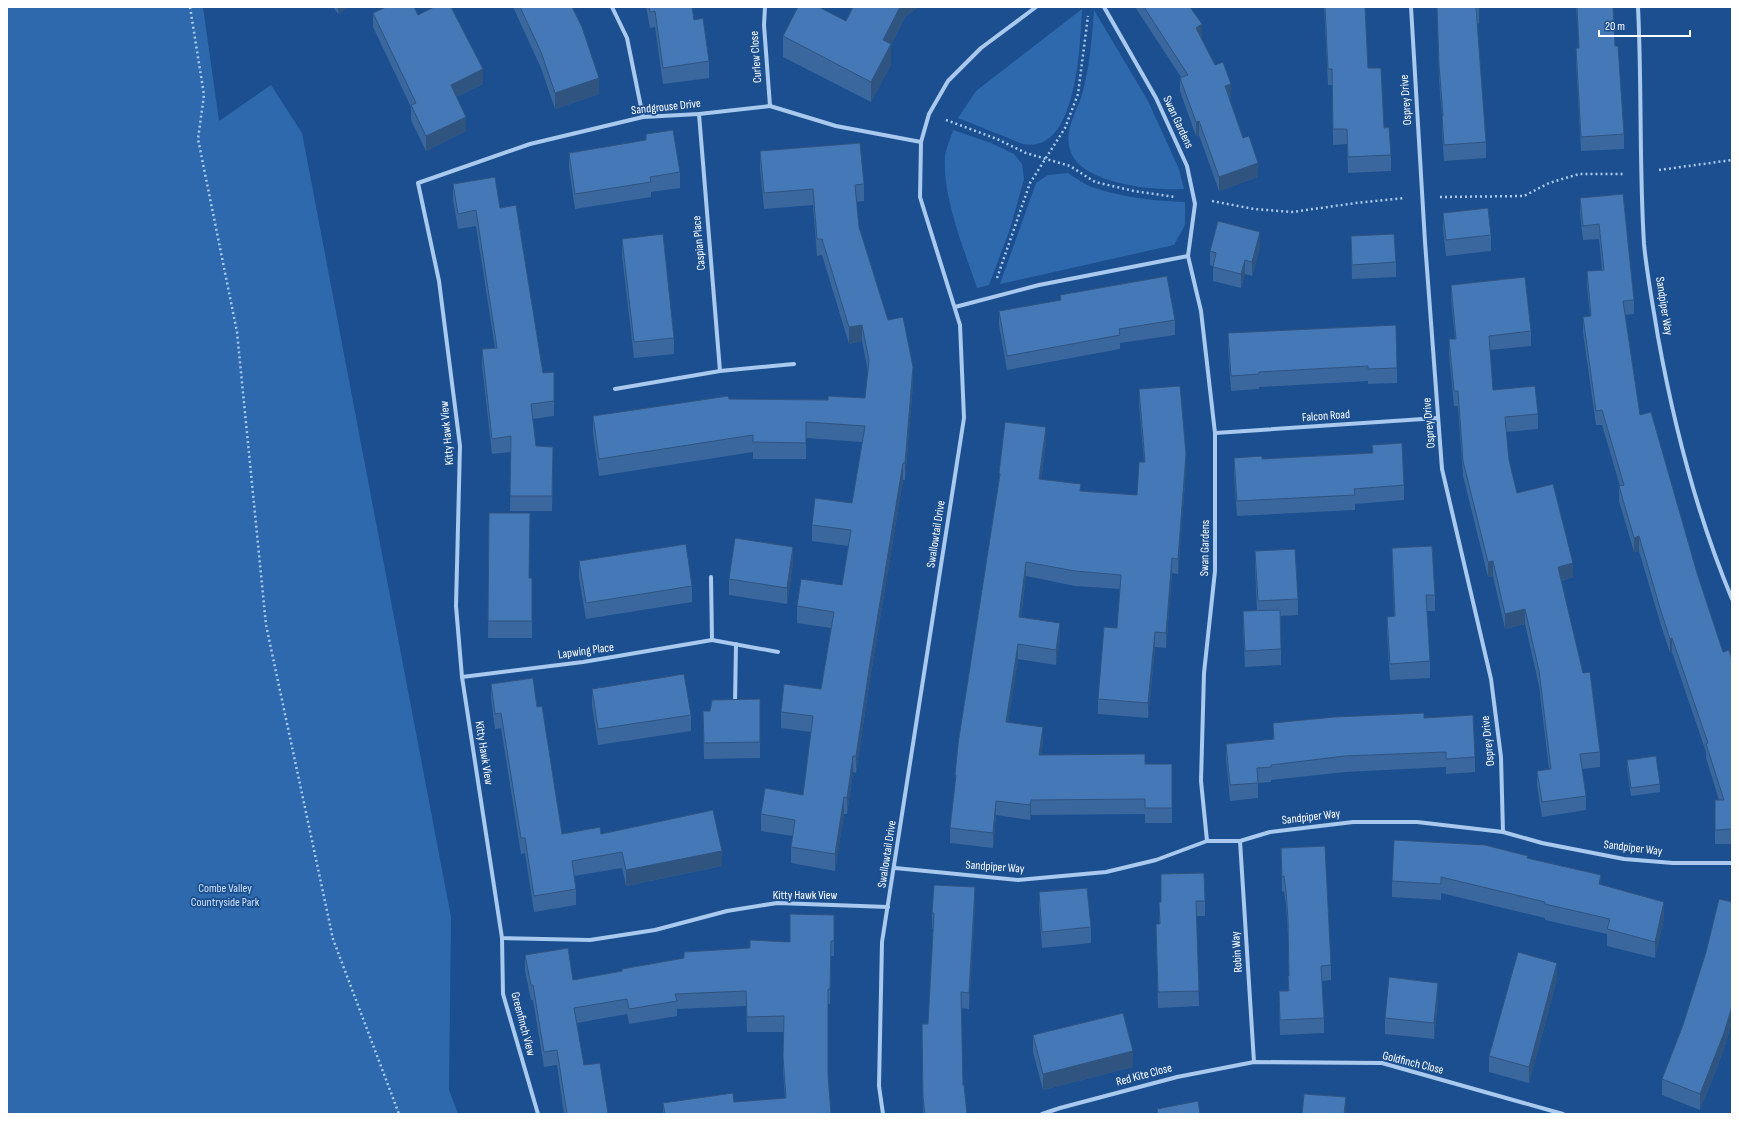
<svg xmlns="http://www.w3.org/2000/svg" width="1739" height="1121" viewBox="0 0 1739 1121" font-family="'Sofia Sans Condensed',sans-serif">
  <style>
    .green { fill: #2e69ad }
    .lines { fill: none; stroke-linecap: round; stroke-linejoin: round }
    .path { stroke: #a9c9ee; stroke-width: 2.5; stroke-dasharray: 2 3; stroke-linecap: butt }
    .street { stroke: #a9c9ee; stroke-width: 4 }
    .wall { fill: #3a679d }
    .shaded-wall { fill: #305480 }
    .building { fill: #4478b7; stroke: #305480 }
    .labels { text-anchor: middle; dominant-baseline: central; stroke-width: 3.5; stroke-linejoin: round; paint-order: stroke }
    .street-label { font-size: 12px; fill: #fff; stroke: #1b4f8f }
    .park-label { font-size: 12px; fill: #cfe3fa; stroke: #1b4f8f }
  </style>
  <rect width="100%" height="100%" fill="#1b4f8f"/>
  <g class="green">
    <polygon points="7,7 203,7 219,121 271,85 302,133 451,917 449,1090 458,1114 7,1114"/>
    <path d="M1082,9C1080,42 1078,155 1023,144C1016,142 1010,138 1003,136C988,130 973,124 958,118L976,91Z"/>
    <path d="M1094,10L1148,101L1179,169L1184,189C1155,191 1078,184 1070,149C1064,129 1078,110 1083,91C1090,64 1092,37 1094,10Z"/>
    <path d="M953,130L991,143L1014,154L1022,164L1024,179L1010,229L989,285L977,288C964,249 942,197 945,156C946,148 951,138 953,130Z"/>
    <path d="M1068,173C1075,178 1084,184 1092,187C1121,197 1154,201 1185,202V225L1174,245L1000,284L1036,183L1048,175Z"/>
  </g>
  <g class="lines">
    <g class="path">
      <polyline points="190,7 204,95 198,139 237,332 266,625 333,939 399,1114"/>
      <polyline points="946,120 997,139 1026,153 1070,166 1095,182 1134,191 1175,197"/>
      <polyline points="1659,170 1732,160"/>
      <polyline points="1440,197 1524,196 1549,183 1579,174 1624,174"/>
      <polyline points="1212,201 1254,209 1292,212 1356,203 1405,198"/>
      <polyline points="997,278 1030,183 1065,128 1078,94 1088,16"/>
    </g>
    <g class="street">
      <polyline points="612,7 627,38 643,117"/>
      <polyline points="765,7 764,25 770,106"/>
      <polyline points="1104,7 1156,98 1187,166 1195,204 1188,256 1201,311 1215,433 1215,571 1204,673 1201,781 1207,841"/>
      <polyline points="1411,7 1425,242 1442,469 1491,679 1501,757 1503,832"/>
      <path d="M1638,7C1642,86 1639,165 1644,244C1647,275 1653,306 1658,337C1674,426 1697,515 1732,599"/>
      <polyline points="699,114 720,371"/>
      <polyline points="955,307 1039,285 1188,256"/>
      <polyline points="615,389 720,371 794,364"/>
      <polyline points="1215,433 1438,418"/>
      <polyline points="711,577 712,640"/>
      <polyline points="462,677 583,662 712,640 778,652"/>
      <polyline points="735,704 736,644"/>
      <polyline points="1240,841 1254,1062"/>
      <polyline points="895,868 1018,880 1106,872 1156,860 1207,841 1240,841 1270,832 1353,822 1417,822 1503,832 1542,843 1624,859 1673,863 1732,863"/>
      <polyline points="888,907 777,903 727,911 655,930 590,940 502,938 462,677 456,606 460,446 439,281 418,183 530,144 643,117 699,114 770,106 836,126 921,142"/>
      <polyline points="502,938 503,994 538,1114"/>
      <polyline points="883,1114 879,1086 882,942 964,418 960,325 920,197 921,142 929,114 948,81 981,48 1036,7"/>
      <polyline points="1042,1114 1060,1108 1177,1077 1254,1062 1382,1063 1563,1114"/>
    </g>
  </g>
  <g class="wall">
    <polygon points="333,7 348,7 338,14"/>
    <polygon points="513,7 572,7 599,94 555,109 541,68"/>
    <polygon points="646,7 692,7 694,20 709,61 709,78 663,84 655,27 650,28"/>
    <polygon points="853,7 918,7 905,17 891,45 891,64 871,102 783,57 783,36 846,21"/>
    <polygon points="1135,7 1190,7 1202,38 1202,39 1231,97 1229,98 1243,138 1258,177 1219,191 1199,135 1196,136 1180,91 1180,78 1181,77"/>
    <polygon points="1324,7 1365,7 1368,68 1384,128 1391,155 1391,171 1348,173 1347,144 1333,145 1332,85 1328,85"/>
    <polygon points="1437,7 1479,7 1479,23 1477,24 1486,142 1486,158 1444,161 1442,133 1442,116 1439,80"/>
    <polygon points="1576,7 1613,7 1615,46 1624,134 1624,149 1581,151 1576,62 1576,48 1579,48"/>
    <polygon points="373,13 418,15 483,84 456,97 466,131 426,151 411,120 411,107 373,27"/>
    <polygon points="646,134 680,172 680,188 651,192 651,197 575,209 569,168 569,153 646,140"/>
    <polygon points="760,151 864,184 864,201 856,202 859,227 888,320 913,384 905,480 903,480 870,679 856,773 853,772 847,814 844,814 835,871 791,863 791,847 793,836 761,831 761,814 803,795 811,732 781,728 781,712 821,689 831,628 797,623 797,606 842,585 849,546 812,541 812,525 852,503 862,442 806,438 806,459 753,459 753,452 599,476 593,433 593,416 729,399 828,400 865,398 868,372 862,341 849,344 822,255 817,256 813,205 764,209 760,168"/>
    <polygon points="453,184 500,208 543,373 554,372 554,416 533,419 536,446 553,447 552,511 510,511 511,452 492,454 482,365 482,349 495,348 476,226 458,229 453,200"/>
    <polygon points="1623,194 1634,300 1634,314 1625,315 1640,415 1697,573 1723,652 1732,660 1732,844 1715,844 1715,800 1719,800 1706,758 1706,752 1672,652 1670,653 1660,622 1639,551 1634,552 1619,501 1619,486 1620,486 1602,425 1596,425 1583,332 1583,317 1590,316 1587,286 1587,271 1602,270 1599,239 1583,240 1580,213 1580,198"/>
    <polygon points="1443,213 1491,235 1491,251 1446,256 1443,229"/>
    <polygon points="1351,236 1396,262 1396,277 1352,279"/>
    <polygon points="622,239 674,338 674,354 634,358 622,255"/>
    <polygon points="1260,247 1252,276 1245,274 1241,288 1213,281 1213,266 1210,265 1210,251"/>
    <polygon points="1451,285 1531,331 1531,346 1490,350 1493,390 1538,414 1538,429 1506,432 1509,460 1517,493 1573,577 1561,581 1600,752 1600,767 1582,769 1586,796 1586,810 1542,817 1537,786 1537,771 1549,769 1539,686 1525,624 1505,629 1493,576 1488,577 1463,476 1458,406 1454,406 1449,354 1449,339 1455,339 1451,300"/>
    <polygon points="1060,295 1175,320 1175,335 1120,343 1120,349 1007,370 999,325 999,311 1060,301"/>
    <polygon points="1228,333 1397,368 1397,383 1368,384 1368,381 1259,387 1259,389 1231,391 1228,348"/>
    <polygon points="1139,389 1186,469 1178,574 1172,573 1166,648 1155,647 1148,718 1098,714 1098,699 1117,628 1120,589 1075,586 1026,576 1021,617 1060,638 1056,665 1018,659 1008,722 1043,742 1041,755 1145,764 1172,764 1172,823 1145,823 1145,814 1031,815 1030,820 996,815 993,848 950,843 950,828 955,790 955,775 999,483 999,473 1046,442 1041,480 1081,491 1137,495 1144,462 1139,404"/>
    <polygon points="1372,445 1404,485 1404,500 1355,504 1355,510 1237,516 1234,473 1234,458 1262,459 1372,453"/>
    <polygon points="489,513 530,578 532,578 532,638 488,638"/>
    <polygon points="1392,548 1435,595 1435,611 1427,611 1430,661 1430,678 1390,680 1387,633 1387,617 1394,616 1392,564"/>
    <polygon points="1255,551 1298,599 1298,615 1280,616 1281,649 1281,665 1245,667 1243,628 1243,611 1257,611 1255,567"/>
    <polygon points="579,561 692,586 692,602 586,619 579,578"/>
    <polygon points="793,563 787,604 729,595 729,579"/>
    <polygon points="491,684 537,707 562,834 601,834 722,866 626,886 622,868 574,876 576,889 576,905 534,912 525,853 521,854 501,728 495,729 491,699"/>
    <polygon points="592,689 691,715 691,731 598,745 592,705"/>
    <polygon points="760,699 760,758 704,759 703,711 710,711"/>
    <polygon points="1424,718 1475,757 1475,772 1446,774 1446,767 1345,772 1271,780 1271,782 1258,783 1258,798 1230,801 1226,759 1226,744 1273,739 1273,723"/>
    <polygon points="1627,760 1660,784 1660,792 1631,796 1627,768"/>
    <polygon points="1281,848 1331,965 1331,980 1322,981 1324,1018 1324,1033 1280,1035 1279,991 1288,991 1288,976 1289,976 1288,935 1286,906 1284,891 1282,892"/>
    <polygon points="1528,858 1601,885 1664,918 1655,958 1607,946 1607,934 1545,920 1545,918 1441,893 1441,900 1392,897 1392,881"/>
    <polygon points="1161,874 1205,901 1205,916 1196,916 1199,1006 1158,1008 1156,924 1159,924 1159,902 1161,902"/>
    <polygon points="1039,892 1091,927 1091,943 1042,948 1039,908"/>
    <polygon points="1732,902 1732,1022 1724,1049 1700,1110 1662,1095 1662,1079"/>
    <polygon points="975,903 969,1009 961,1008 963,1085 967,1114 923,1114 922,1040 928,1024 933,929 932,929 932,913"/>
    <polygon points="834,930 834,956 831,956 830,1004 828,1004 828,1075 831,1114 663,1114 663,1103 734,1102 785,1098 783,1071 783,1032 747,1032 746,1006 677,1009 677,1016 629,1024 627,1014 577,1023 584,1065 608,1114 564,1114 557,1065 544,1067 533,1000 531,1000 525,971 525,955 573,980 622,971 622,969 790,942"/>
    <polygon points="1557,979 1529,1083 1489,1072 1489,1056"/>
    <polygon points="1438,999 1434,1039 1385,1034 1385,1018"/>
    <polygon points="1033,1035 1133,1067 1043,1090 1033,1052"/>
  </g>
  <g class="shaded-wall">
    <polygon points="338,7 348,7 338,14"/>
    <polygon points="900,7 918,7 905,17 891,45 891,64 871,102 871,82 883,40"/>
    <polygon points="1202,24 1202,38 1196,42 1196,28"/>
    <polygon points="483,69 483,84 451,99 451,85"/>
    <polygon points="599,78 599,94 555,109 555,93"/>
    <polygon points="1231,84 1231,97 1225,100 1225,86"/>
    <polygon points="466,117 466,131 426,151 426,136"/>
    <polygon points="1199,121 1199,135 1196,136 1196,122"/>
    <polygon points="1258,163 1258,177 1219,191 1219,177"/>
    <polygon points="1260,232 1260,247 1252,276 1252,262"/>
    <polygon points="1245,260 1245,274 1241,288 1241,274"/>
    <polygon points="862,325 862,341 849,344 849,327"/>
    <polygon points="913,367 913,384 905,480 905,463"/>
    <polygon points="1046,427 1046,442 1039,494 1039,479"/>
    <polygon points="1186,454 1186,469 1178,574 1178,559"/>
    <polygon points="903,463 903,480 870,679 856,773 856,756 870,663"/>
    <polygon points="1639,536 1639,551 1634,552 1634,538"/>
    <polygon points="793,547 793,563 787,604 787,588"/>
    <polygon points="1172,558 1172,573 1166,648 1166,633"/>
    <polygon points="1493,561 1493,576 1488,577 1488,562"/>
    <polygon points="1026,562 1026,576 1019,631 1019,617"/>
    <polygon points="1573,563 1573,577 1558,581 1558,567"/>
    <polygon points="1525,609 1525,624 1505,629 1505,614"/>
    <polygon points="1060,623 1060,638 1056,665 1056,650"/>
    <polygon points="1155,632 1155,647 1148,718 1148,703"/>
    <polygon points="1672,638 1672,652 1670,653 1670,639"/>
    <polygon points="1018,644 1018,659 1006,737 1006,722"/>
    <polygon points="1043,727 1043,742 1039,770 1039,755"/>
    <polygon points="853,756 853,772 847,814 847,798"/>
    <polygon points="844,797 844,814 835,871 835,854"/>
    <polygon points="1031,800 1031,815 1030,820 1030,805"/>
    <polygon points="996,801 996,815 993,848 993,833"/>
    <polygon points="722,851 722,866 626,886 626,870"/>
    <polygon points="1601,875 1601,891 1599,884"/>
    <polygon points="975,887 975,903 969,1009 969,993"/>
    <polygon points="1664,902 1664,918 1655,958 1655,942"/>
    <polygon points="1557,963 1557,979 1529,1083 1529,1067"/>
    <polygon points="1438,983 1438,999 1434,1039 1434,1023"/>
    <polygon points="1732,1006 1732,1022 1724,1049 1700,1110 1700,1094"/>
    <polygon points="1133,1051 1133,1067 1043,1090 1043,1074"/>
    <polygon points="1346,1097 1346,1114 1344,1114"/>
  </g>
  <g class="building">
    <polygon points="386,7 414,7 418,15 434,7 451,7 483,69 451,85 466,117 426,136 411,105 416,103 373,13"/>
    <polygon points="520,7 572,7 582,27 599,78 555,93 541,52"/>
    <polygon points="649,7 692,7 694,20 703,18 709,61 663,68 655,11 650,12"/>
    <polygon points="798,7 819,7 846,21 853,7 900,7 883,40 891,44 871,82 783,36"/>
    <polygon points="1144,7 1190,7 1202,24 1196,28 1215,65 1223,62 1231,84 1225,86 1243,138 1249,136 1258,163 1219,177 1199,121 1196,122 1180,78 1188,75"/>
    <polygon points="1325,7 1365,7 1368,68 1381,68 1384,128 1389,127 1391,155 1348,157 1347,129 1333,129 1332,69 1328,69"/>
    <polygon points="1437,7 1479,7 1476,7 1486,142 1444,145 1442,116 1443,116 1439,64"/>
    <polygon points="1577,7 1613,7 1615,46 1618,46 1624,134 1581,137 1576,48 1579,48"/>
    <polygon points="673,130 680,172 650,177 651,182 575,194 569,153 646,140 646,134"/>
    <polygon points="860,143 864,184 855,185 859,227 888,320 903,317 913,367 905,463 903,463 870,663 856,756 853,756 847,798 844,797 835,854 791,847 795,820 761,814 765,788 803,795 813,716 781,712 784,684 821,689 834,612 797,606 801,579 842,585 851,530 812,525 815,498 852,503 865,426 806,422 806,443 753,442 753,435 599,459 593,416 728,396 729,399 828,400 828,396 865,398 869,360 862,325 849,327 822,239 817,239 813,189 764,193 760,151"/>
    <polygon points="495,177 500,208 516,205 543,373 554,372 554,401 531,404 536,446 553,447 552,496 510,496 511,436 492,439 482,349 497,348 476,210 458,214 453,184"/>
    <polygon points="1623,194 1634,300 1623,301 1640,415 1651,412 1697,573 1723,652 1729,650 1732,660 1732,829 1715,830 1715,800 1724,800 1706,744 1708,743 1672,638 1670,639 1660,608 1639,536 1634,538 1619,486 1624,485 1602,410 1596,411 1583,317 1591,316 1587,271 1604,270 1599,224 1583,226 1580,198"/>
    <polygon points="1488,208 1491,235 1446,240 1443,213"/>
    <polygon points="1218,221 1260,232 1252,262 1245,260 1241,274 1213,267 1216,253 1210,251"/>
    <polygon points="663,234 674,338 634,342 622,239"/>
    <polygon points="1394,234 1396,262 1352,265 1351,236"/>
    <polygon points="1167,276 1175,320 1119,329 1120,335 1007,356 999,311 1061,300 1060,295"/>
    <polygon points="1525,277 1531,331 1489,336 1493,390 1535,386 1538,414 1505,417 1509,460 1517,493 1553,484 1573,563 1558,567 1583,673 1590,672 1600,752 1580,754 1586,796 1542,802 1537,771 1551,769 1539,671 1525,609 1505,614 1493,561 1488,562 1463,461 1458,391 1454,391 1449,339 1456,339 1451,285"/>
    <polygon points="1396,325 1397,368 1368,369 1368,366 1259,372 1259,374 1231,376 1228,333"/>
    <polygon points="1180,386 1186,454 1178,559 1172,558 1166,633 1155,632 1148,703 1098,699 1104,627 1117,628 1121,575 1075,571 1026,562 1019,617 1060,623 1056,650 1018,644 1006,722 1043,727 1039,755 1145,754 1145,764 1172,764 1172,808 1145,808 1145,799 1031,800 1030,805 996,801 993,833 950,828 956,775 955,775 958,744 1000,474 999,473 1005,422 1046,427 1039,479 1081,484 1080,491 1137,495 1139,462 1145,462 1139,389"/>
    <polygon points="1402,443 1404,485 1354,489 1355,495 1237,501 1234,458 1262,456 1262,459 1373,453 1372,445"/>
    <polygon points="489,513 530,513 529,578 532,578 532,621 488,621"/>
    <polygon points="735,538 793,547 787,588 729,579"/>
    <polygon points="686,544 692,586 586,603 579,561"/>
    <polygon points="1432,546 1435,595 1426,595 1430,661 1390,664 1387,617 1395,616 1392,548"/>
    <polygon points="1295,549 1298,599 1258,601 1255,551"/>
    <polygon points="1280,610 1281,649 1245,651 1243,611"/>
    <polygon points="684,674 691,715 598,729 592,689"/>
    <polygon points="533,678 537,707 542,706 562,834 600,827 601,834 713,810 722,851 626,870 622,852 572,861 576,889 534,896 525,838 521,838 501,713 495,714 491,684"/>
    <polygon points="760,699 760,742 704,743 703,711 710,711 712,700"/>
    <polygon points="1424,713 1424,718 1473,715 1475,757 1446,759 1446,752 1345,756 1271,765 1271,767 1257,768 1258,783 1230,785 1226,744 1274,739 1273,723 1334,717"/>
    <polygon points="1656,756 1660,784 1631,788 1627,760"/>
    <polygon points="1394,840 1485,845 1528,856 1527,858 1601,875 1599,884 1664,902 1655,942 1607,929 1610,919 1545,904 1545,902 1441,877 1441,884 1392,881"/>
    <polygon points="1325,846 1331,965 1321,966 1324,1018 1280,1020 1279,991 1289,991 1288,976 1289,976 1288,920 1286,891 1284,876 1282,877 1281,848"/>
    <polygon points="1204,873 1205,901 1196,901 1199,991 1158,992 1156,924 1160,924 1159,902 1161,902 1161,874"/>
    <polygon points="934,885 975,887 969,993 961,992 963,1085 964,1085 967,1114 925,1114 923,1097 922,1024 928,1024 934,913 932,913"/>
    <polygon points="1087,888 1091,927 1042,932 1039,892"/>
    <polygon points="1719,899 1732,902 1732,1006 1724,1033 1700,1094 1662,1079 1683,1025 1706,952"/>
    <polygon points="790,914 834,915 834,941 831,941 830,989 828,989 828,1075 831,1114 665,1114 663,1103 733,1093 734,1102 786,1098 783,1056 784,1016 747,1017 746,991 675,994 677,1001 629,1009 627,999 574,1008 584,1065 600,1063 608,1114 567,1114 557,1050 544,1052 533,985 531,985 525,955 568,948 573,980 622,971 622,969 684,958 684,952 750,948 750,940 790,942"/>
    <polygon points="1518,952 1557,963 1529,1067 1489,1056"/>
    <polygon points="1389,977 1438,983 1434,1023 1385,1018"/>
    <polygon points="1123,1013 1133,1051 1043,1074 1033,1035"/>
    <polygon points="1304,1094 1346,1097 1344,1114 1302,1114"/>
    <polygon points="1198,1101 1200,1114 1158,1114 1157,1109"/>
  </g>
  <g class="labels">
    <g class="street-label">
      <text transform="translate(756 57) rotate(-94)">Curlew Close</text>
      <text transform="translate(1406 100) rotate(-94)">Osprey Drive</text>
      <text transform="translate(666 107) rotate(-6)">Sandgrouse Drive</text>
      <text transform="translate(1178 122) rotate(65)">Swan Gardens</text>
      <text transform="translate(699 243) rotate(-95)">Caspian Place</text>
      <text transform="translate(1664 306) rotate(81)">Sandpiper Way</text>
      <text transform="translate(1326 416) rotate(-4)">Falcon Road</text>
      <text transform="translate(1429 423) rotate(-95)">Osprey Drive</text>
      <text transform="translate(447 433) rotate(-95)">Kitty Hawk View</text>
      <text transform="translate(936 534) rotate(-81)">Swallowtail Drive</text>
      <text transform="translate(1205 548) rotate(-89)">Swan Gardens</text>
      <text transform="translate(586 651) rotate(-8)">Lapwing Place</text>
      <text transform="translate(1488 741) rotate(-96)">Osprey Drive</text>
      <text transform="translate(484 753) rotate(81)">Kitty Hawk View</text>
      <text transform="translate(1311 817) rotate(-7)">Sandpiper Way</text>
      <text transform="translate(1633 848) rotate(7)">Sandpiper Way</text>
      <text transform="translate(887 854) rotate(-81)">Swallowtail Drive</text>
      <text transform="translate(995 867) rotate(4)">Sandpiper Way</text>
      <text x="805" y="895">Kitty Hawk View</text>
      <text transform="translate(1237 952) rotate(-94)">Robin Way</text>
      <text transform="translate(523 1024) rotate(75)">Greenfinch View</text>
      <text transform="translate(1413 1063) rotate(14)">Goldfinch Close</text>
      <text transform="translate(1144 1075) rotate(-15)">Red Kite Close</text>
    </g>
    <g class="park-label">
      <text x="225" y="888">Combe Valley<tspan x="225" dy="14">Countryside Park</tspan></text>
    </g>
  </g>
  <rect width="1739" height="1121" fill="none" stroke="#ffffff" stroke-width="16"/>
  <path d="M1599 30v6h91v-6" fill="none" stroke="#ffffff" stroke-width="2"/>
  <text x="1605" y="30" font-size="12" fill="#ffffff" stroke="#1b4f8f" stroke-width="3" paint-order="stroke">20 m</text>
</svg>
